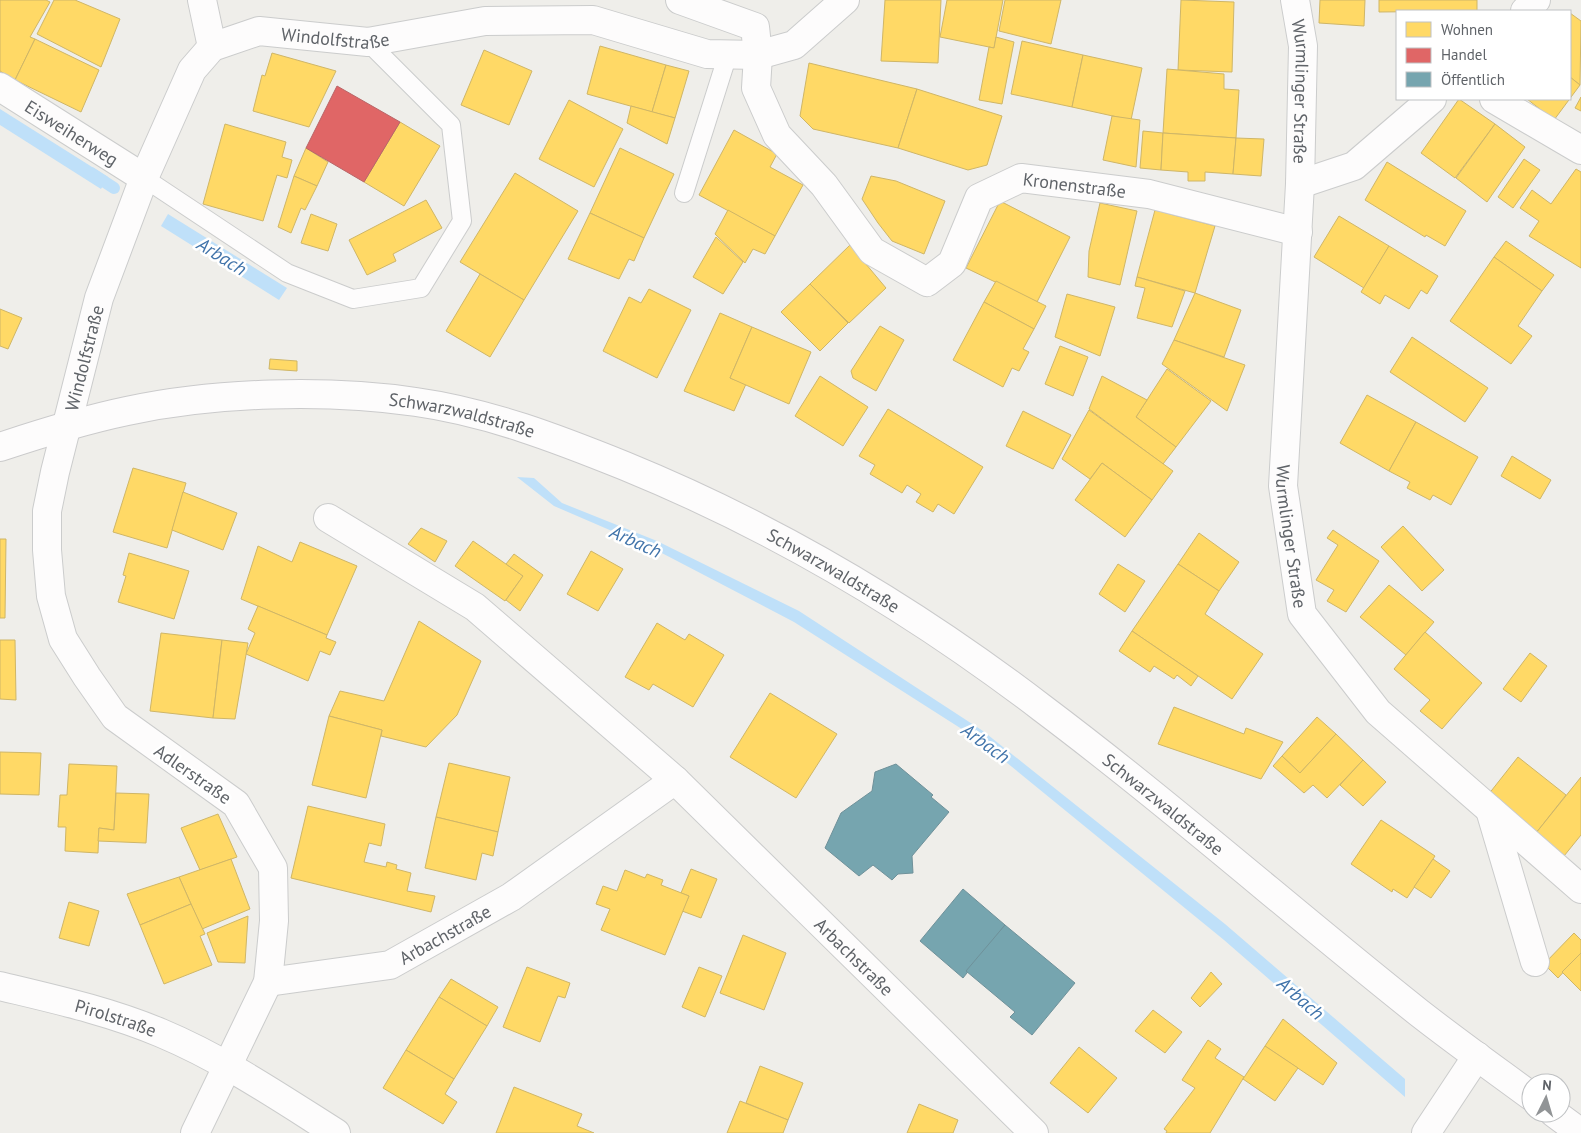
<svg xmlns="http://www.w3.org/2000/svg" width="1581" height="1133" viewBox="0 0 1581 1133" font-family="'PT Sans',sans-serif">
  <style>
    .water { fill: #bfe0f9 }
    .homes { fill: #ffd966; stroke: #cfb667 }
    .shops { fill: #e06666; stroke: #b96567 }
    .public { fill: #76a5af; stroke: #6f919a }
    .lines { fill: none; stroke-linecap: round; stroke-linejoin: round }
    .stream { stroke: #bfe0f9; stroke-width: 12 }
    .lane-casing { stroke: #cbcccc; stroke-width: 20 }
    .street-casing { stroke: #cbcccc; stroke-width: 30 }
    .secondary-casing { stroke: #cacacb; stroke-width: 30 }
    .lane { stroke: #fdfcfc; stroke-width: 18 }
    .street { stroke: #fdfcfc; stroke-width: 28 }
    .secondary { stroke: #fdfcfc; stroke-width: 28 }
    .labels { text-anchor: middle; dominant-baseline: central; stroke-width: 5; stroke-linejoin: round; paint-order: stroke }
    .street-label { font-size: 18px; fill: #5f6368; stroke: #fff }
    .water-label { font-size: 19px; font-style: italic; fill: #4174aa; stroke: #fff }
  </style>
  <rect width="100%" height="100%" fill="#efeeea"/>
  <g class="water">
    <polygon points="0,109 108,177 101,189 0,125"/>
    <polygon points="168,214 287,288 279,300 161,226"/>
    <polygon points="517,477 534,478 562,503 657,541 799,611 983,731 1225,924 1405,1079 1405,1097 1224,940 979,740 794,622 656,550 554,506"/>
  </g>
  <g class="homes">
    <polygon points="0,0 46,0 50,2 30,37 35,39 15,80 0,71"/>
    <polygon points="54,0 75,0 120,19 101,67 37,34"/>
    <polygon points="885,0 941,0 938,63 881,61"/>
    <polygon points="947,0 1003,0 994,48 940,37"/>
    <polygon points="1005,0 1061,0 1051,44 999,31"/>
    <polygon points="1181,0 1234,2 1232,72 1178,70"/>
    <polygon points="1320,0 1365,0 1364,26 1319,23"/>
    <polygon points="1379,0 1477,0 1477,11 1379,12"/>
    <polygon points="1570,13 1581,21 1580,85 1570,77"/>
    <polygon points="996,37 1014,42 1002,104 979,100 989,47 994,48"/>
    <polygon points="35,39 99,70 81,112 15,80"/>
    <polygon points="1022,41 1083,55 1072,107 1011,94"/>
    <polygon points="600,46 666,65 652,112 587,94"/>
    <polygon points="484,50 532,71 509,125 461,105"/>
    <polygon points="272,53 336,71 309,127 253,111 262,75 265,76"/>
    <polygon points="1083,55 1142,68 1131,120 1072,107"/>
    <polygon points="809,63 917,89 898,148 813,129 800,116"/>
    <polygon points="666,65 689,71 675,118 652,112"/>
    <polygon points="1167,69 1224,74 1224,89 1239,90 1236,138 1163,133"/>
    <polygon points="1570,77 1580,85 1554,120 1527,99 1570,99"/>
    <polygon points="917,89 1002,116 987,165 968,170 898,148"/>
    <polygon points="1581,97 1581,111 1575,108"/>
    <polygon points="1459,99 1495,124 1455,178 1421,153"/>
    <polygon points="569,100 623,129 594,187 539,159"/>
    <polygon points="631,106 675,118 667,144 627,123"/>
    <polygon points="1112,116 1140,120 1136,167 1103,160"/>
    <polygon points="400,122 440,146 404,206 364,182"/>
    <polygon points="225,124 286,142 282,157 292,160 287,178 277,175 263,221 203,204"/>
    <polygon points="1495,124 1525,147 1487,202 1456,178"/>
    <polygon points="734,130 777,154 770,167 803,185 775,236 699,195"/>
    <polygon points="1143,131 1163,133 1161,170 1140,168"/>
    <polygon points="1163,133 1236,138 1233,174 1205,172 1205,181 1188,181 1188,172 1161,170"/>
    <polygon points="1236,138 1264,139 1261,176 1233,174"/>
    <polygon points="306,148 328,162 317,186 294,176"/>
    <polygon points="620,148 674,174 644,238 590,213"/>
    <polygon points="1524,159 1540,170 1513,208 1498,197"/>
    <polygon points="1387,162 1466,211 1445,246 1426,235 1425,237 1365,200"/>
    <polygon points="1576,169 1581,172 1581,268 1529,236 1539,221 1520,208 1532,190 1551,204"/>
    <polygon points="515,173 578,211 524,300 460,262"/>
    <polygon points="294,176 317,186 305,210 301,208 291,233 278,227"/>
    <polygon points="871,176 896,181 945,201 924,254 892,241 878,223 862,199"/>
    <polygon points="426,200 442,228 393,254 396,261 367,275 349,240"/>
    <polygon points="1000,201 1070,237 1037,302 966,268"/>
    <polygon points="1100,203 1137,211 1120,285 1088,277 1089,251"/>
    <polygon points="728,210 775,236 765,254 753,249 745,263 715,234"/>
    <polygon points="1155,210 1215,226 1195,293 1137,277"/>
    <polygon points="590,213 644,238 634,261 629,259 619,279 568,259"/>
    <polygon points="311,214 337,224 328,251 301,243"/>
    <polygon points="1339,216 1389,246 1364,288 1314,257"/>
    <polygon points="716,237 743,262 723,294 693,277"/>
    <polygon points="1506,241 1554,275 1542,291 1494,257"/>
    <polygon points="850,245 886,288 849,323 810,284"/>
    <polygon points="1389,246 1438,276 1427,294 1421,290 1409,309 1385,295 1380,304 1361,292"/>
    <polygon points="1494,257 1542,291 1518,326 1532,336 1511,364 1450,321"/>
    <polygon points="480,274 524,300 490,357 446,331"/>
    <polygon points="1137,277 1185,291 1172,327 1137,318 1145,288 1135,286"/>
    <polygon points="996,281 1046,306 1034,329 984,302"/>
    <polygon points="810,284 848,323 820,351 781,312"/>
    <polygon points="649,289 691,310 657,378 603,351 629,297 641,303"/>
    <polygon points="1195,293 1241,310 1224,357 1174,340"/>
    <polygon points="1067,294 1115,307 1100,356 1055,337"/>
    <polygon points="984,302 1034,329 1023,349 1029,352 1019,371 1012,368 1003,387 953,360"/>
    <polygon points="0,309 22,318 8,349 0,346"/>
    <polygon points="720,313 752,327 730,378 746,384 734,411 684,391"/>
    <polygon points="880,326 904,340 876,391 853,378 851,371"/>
    <polygon points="752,327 811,352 789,404 730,378"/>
    <polygon points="1412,337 1488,388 1465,422 1390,372"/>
    <polygon points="1174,340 1245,365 1227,411 1162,364"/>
    <polygon points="1060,346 1088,357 1073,396 1045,384"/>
    <polygon points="270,359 297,361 297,371 269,369"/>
    <polygon points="1167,369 1211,401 1176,447 1136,417"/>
    <polygon points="820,376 868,407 843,446 795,416"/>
    <polygon points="1102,376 1147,400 1136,417 1176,447 1163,464 1089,409"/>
    <polygon points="1367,395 1416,422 1389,471 1340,443"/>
    <polygon points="888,409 983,467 954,514 938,504 933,512 916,502 921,494 907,485 902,493 870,474 875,465 859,456"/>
    <polygon points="1089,410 1173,471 1152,500 1102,463 1090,479 1062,459"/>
    <polygon points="1023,411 1071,435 1053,469 1006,446"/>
    <polygon points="1416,422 1478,457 1451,505 1433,495 1430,500 1407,488 1410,482 1389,471"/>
    <polygon points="1512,456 1551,480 1540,499 1501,476"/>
    <polygon points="1102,463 1152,500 1125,537 1075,500"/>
    <polygon points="133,468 186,483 167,548 113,532"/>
    <polygon points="183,492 237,513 223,550 172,530"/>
    <polygon points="1403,526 1444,570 1422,591 1381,547"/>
    <polygon points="421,528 447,541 435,562 408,544"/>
    <polygon points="1333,530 1379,561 1346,612 1327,601 1334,590 1316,580 1338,545 1327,538"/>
    <polygon points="1199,533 1239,562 1219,591 1178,564"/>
    <polygon points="0,539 6,539 5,618 0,618"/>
    <polygon points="473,541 523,576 505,601 455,566"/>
    <polygon points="300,542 357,566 327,635 241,599 258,546 292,562"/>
    <polygon points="591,551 623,569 598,611 567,594"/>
    <polygon points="129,553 189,571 174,619 118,602 126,576 123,575"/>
    <polygon points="514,554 543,575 520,611 506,600 523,576 506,564"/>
    <polygon points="1118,564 1145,581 1125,612 1099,594"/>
    <polygon points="1178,564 1219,591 1205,614 1263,654 1232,699 1132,631"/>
    <polygon points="1389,585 1434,622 1406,655 1360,617"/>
    <polygon points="258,606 327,635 326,638 336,642 330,655 320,651 308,681 246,654 255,633 248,629"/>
    <polygon points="419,621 481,661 457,715 426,747 381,736 382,730 329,716 340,691 384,701"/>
    <polygon points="657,623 685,640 689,634 724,655 693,707 653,684 649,690 625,677"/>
    <polygon points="1132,631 1198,676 1191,686 1177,675 1174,679 1154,666 1150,672 1119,651"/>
    <polygon points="1425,632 1482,683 1442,729 1420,711 1430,700 1394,669"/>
    <polygon points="161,633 222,640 213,718 150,711"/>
    <polygon points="0,640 15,640 16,700 0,699"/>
    <polygon points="222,640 248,643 235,719 213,718"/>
    <polygon points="1530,653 1547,666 1521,702 1503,689"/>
    <polygon points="770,693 837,734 796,798 730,757"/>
    <polygon points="1174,707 1244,734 1246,728 1283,742 1261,779 1158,744"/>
    <polygon points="329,716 382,730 366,798 312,785"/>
    <polygon points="1317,717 1336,734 1300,773 1282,756"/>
    <polygon points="1336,734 1363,760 1327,798 1313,785 1304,793 1273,766 1282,756 1300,773"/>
    <polygon points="0,752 41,753 39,795 0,794"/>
    <polygon points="1518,757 1566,795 1536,833 1488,795"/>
    <polygon points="1363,760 1386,782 1363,806 1340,785"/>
    <polygon points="449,763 510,777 498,832 436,817"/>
    <polygon points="69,764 117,766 114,830 99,828 98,853 65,851 66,827 58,827 60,795 67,795"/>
    <polygon points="1581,777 1581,835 1564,856 1536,833"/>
    <polygon points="116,793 149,794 146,843 98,841 99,828 114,830"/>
    <polygon points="308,806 385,824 381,846 369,843 364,862 386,867 387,862 397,865 396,869 411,873 407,891 435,896 431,912 291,878"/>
    <polygon points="218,814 237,857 200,870 181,828"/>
    <polygon points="436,817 498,832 493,856 482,853 476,880 425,868"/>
    <polygon points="1381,820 1435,856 1407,898 1393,889 1392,892 1351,864"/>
    <polygon points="231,859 250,909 202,929 179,877"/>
    <polygon points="1433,859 1450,871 1431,898 1414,887"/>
    <polygon points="691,869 717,879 701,918 682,911 689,896 681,893"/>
    <polygon points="625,870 645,878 647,874 663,880 661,885 689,896 665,955 601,930 610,909 596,904 603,886 617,891"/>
    <polygon points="179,877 191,904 140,925 127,894"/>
    <polygon points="69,902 99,911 89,946 59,938"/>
    <polygon points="191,904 205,934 200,936 212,965 164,984 140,925"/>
    <polygon points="248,916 245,963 218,962 207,933"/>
    <polygon points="1574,933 1581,940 1581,953 1558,978 1544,964"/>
    <polygon points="743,935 786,953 764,1010 720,993"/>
    <polygon points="1581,953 1581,991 1562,972"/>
    <polygon points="527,967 570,983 565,998 558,996 540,1042 503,1027"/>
    <polygon points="699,967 722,976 705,1017 682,1007"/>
    <polygon points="1211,972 1222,984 1200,1007 1191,998"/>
    <polygon points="451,979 498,1007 487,1026 439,997"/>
    <polygon points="439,997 487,1026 454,1079 406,1050"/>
    <polygon points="1153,1010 1182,1032 1165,1053 1135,1031"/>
    <polygon points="1283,1019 1337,1063 1323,1085 1265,1046"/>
    <polygon points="1208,1040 1221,1049 1215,1058 1244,1077 1210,1133 1166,1133 1167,1131 1164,1129 1195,1088 1182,1080"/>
    <polygon points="1265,1046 1298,1068 1275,1101 1243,1079"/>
    <polygon points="1079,1047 1117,1078 1088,1113 1050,1083"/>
    <polygon points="406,1050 454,1079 445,1094 457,1102 443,1124 383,1088"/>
    <polygon points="760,1066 803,1083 788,1120 746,1103"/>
    <polygon points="514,1087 582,1114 577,1126 594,1133 496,1133"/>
    <polygon points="740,1101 788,1120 783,1133 727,1133"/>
    <polygon points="919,1104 958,1120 953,1133 907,1133"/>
  </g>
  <polygon class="shops" points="337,86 400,122 364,182 306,148"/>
  <g class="public">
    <polygon points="896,764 933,795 931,797 949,812 912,856 913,873 898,874 892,880 873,865 859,876 825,848 841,813 872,791 875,772"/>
    <polygon points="963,889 1005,925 963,978 920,941"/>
    <polygon points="1005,925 1075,983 1032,1035 1010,1017 1015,1012 966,971"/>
  </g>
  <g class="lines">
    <polyline class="stream" points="91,173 114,188"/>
    <defs>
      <g id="lane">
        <polyline points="144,178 287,273 353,299 421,288 462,221 451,125 368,42"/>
        <polyline points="684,193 728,54"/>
      </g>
      <g id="street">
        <polyline points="202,0 212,47"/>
        <path id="s1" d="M680,0L755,27L758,55L756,88L777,135L824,185L872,251L927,282L952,263L979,198L1021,178L1149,194L1298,232"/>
        <path id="s2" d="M1295,0L1303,46L1300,184L1283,486L1302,614L1378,712L1581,889"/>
        <polyline points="1525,11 1536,0"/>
        <path id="s3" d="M0,87L144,178"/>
        <polyline points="1494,99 1581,150"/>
        <polyline points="1300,184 1354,166 1432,99"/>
        <path id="s4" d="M328,518L475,607L675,780L1034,1133"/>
        <polyline points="1490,810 1535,962"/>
        <path id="s5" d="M268,982L390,965L511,897L675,780"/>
        <path id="s6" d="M0,986C54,999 109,1011 161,1033C223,1059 279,1097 336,1133"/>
        <path id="s7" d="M195,1133L268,982L274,921L273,868L236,804L115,717L87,677L63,639L51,596L47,550V511L55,472L99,298L144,178L192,70L212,47L259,31L368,42L485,21L593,20L707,54L758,55L794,45L845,0"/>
        <polyline points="1426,1133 1477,1056"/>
      </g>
      <g id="secondary">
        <path id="s8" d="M0,447C42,433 84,420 127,411C215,392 327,389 416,402C488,412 558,439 625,466C774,527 914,610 1042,708C1171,805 1292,912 1418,1012C1455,1041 1493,1068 1531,1096"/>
        <polyline points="1554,1113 1581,1133"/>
      </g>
    </defs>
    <use href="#lane" class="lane-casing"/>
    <use href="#street" class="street-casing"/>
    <use href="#secondary" class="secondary-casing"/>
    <use href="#lane" class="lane"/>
    <use href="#street" class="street"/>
    <use href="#secondary" class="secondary"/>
  </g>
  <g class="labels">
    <g class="street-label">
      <text stroke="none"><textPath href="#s7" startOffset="1351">Windolfstraße</textPath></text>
      <text stroke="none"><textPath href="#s2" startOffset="92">Wurmlinger Straße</textPath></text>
      <text stroke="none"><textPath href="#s3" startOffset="85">Eisweiherweg</textPath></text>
      <text stroke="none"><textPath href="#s1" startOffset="608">Kronenstraße</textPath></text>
      <text stroke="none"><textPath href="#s7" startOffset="886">Windolfstraße</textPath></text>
      <text stroke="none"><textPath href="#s8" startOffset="470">Schwarzwaldstraße</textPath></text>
      <text stroke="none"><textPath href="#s2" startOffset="538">Wurmlinger Straße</textPath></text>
      <text stroke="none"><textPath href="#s8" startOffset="875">Schwarzwaldstraße</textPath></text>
      <text transform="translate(193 774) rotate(35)">Adlerstraße</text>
      <text stroke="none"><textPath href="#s8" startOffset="1280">Schwarzwaldstraße</textPath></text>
      <text stroke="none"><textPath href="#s5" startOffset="186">Arbachstraße</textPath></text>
      <text stroke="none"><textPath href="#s4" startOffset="688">Arbachstraße</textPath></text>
      <text stroke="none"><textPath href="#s6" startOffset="120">Pirolstraße</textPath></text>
    </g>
    <g class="water-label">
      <text transform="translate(222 256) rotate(32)">Arbach</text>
      <text transform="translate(636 541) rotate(24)">Arbach</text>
      <text transform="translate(986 743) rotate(36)">Arbach</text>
      <text transform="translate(1301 998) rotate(41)">Arbach</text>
    </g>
  </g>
  <rect x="1396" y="10" width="175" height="90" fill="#ffffff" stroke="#bfc1c3"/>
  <rect x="1406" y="22" width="25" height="15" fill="#ffd966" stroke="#bfc1c3"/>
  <text x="1441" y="35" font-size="15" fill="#5f6368">Wohnen</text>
  <rect x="1406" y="48" width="25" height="15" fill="#e06666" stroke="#bfc1c3"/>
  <text x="1441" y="60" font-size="15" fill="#5f6368">Handel</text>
  <rect x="1406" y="72" width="25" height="15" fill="#76a5af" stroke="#bfc1c3"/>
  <text x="1441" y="85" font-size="15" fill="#5f6368">Öffentlich</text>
  <g transform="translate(1546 1098) rotate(5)"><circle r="24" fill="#ffffff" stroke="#bfc1c3"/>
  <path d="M0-4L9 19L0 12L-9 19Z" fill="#919496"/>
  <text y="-8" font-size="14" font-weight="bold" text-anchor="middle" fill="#5f6368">N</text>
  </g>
</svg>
